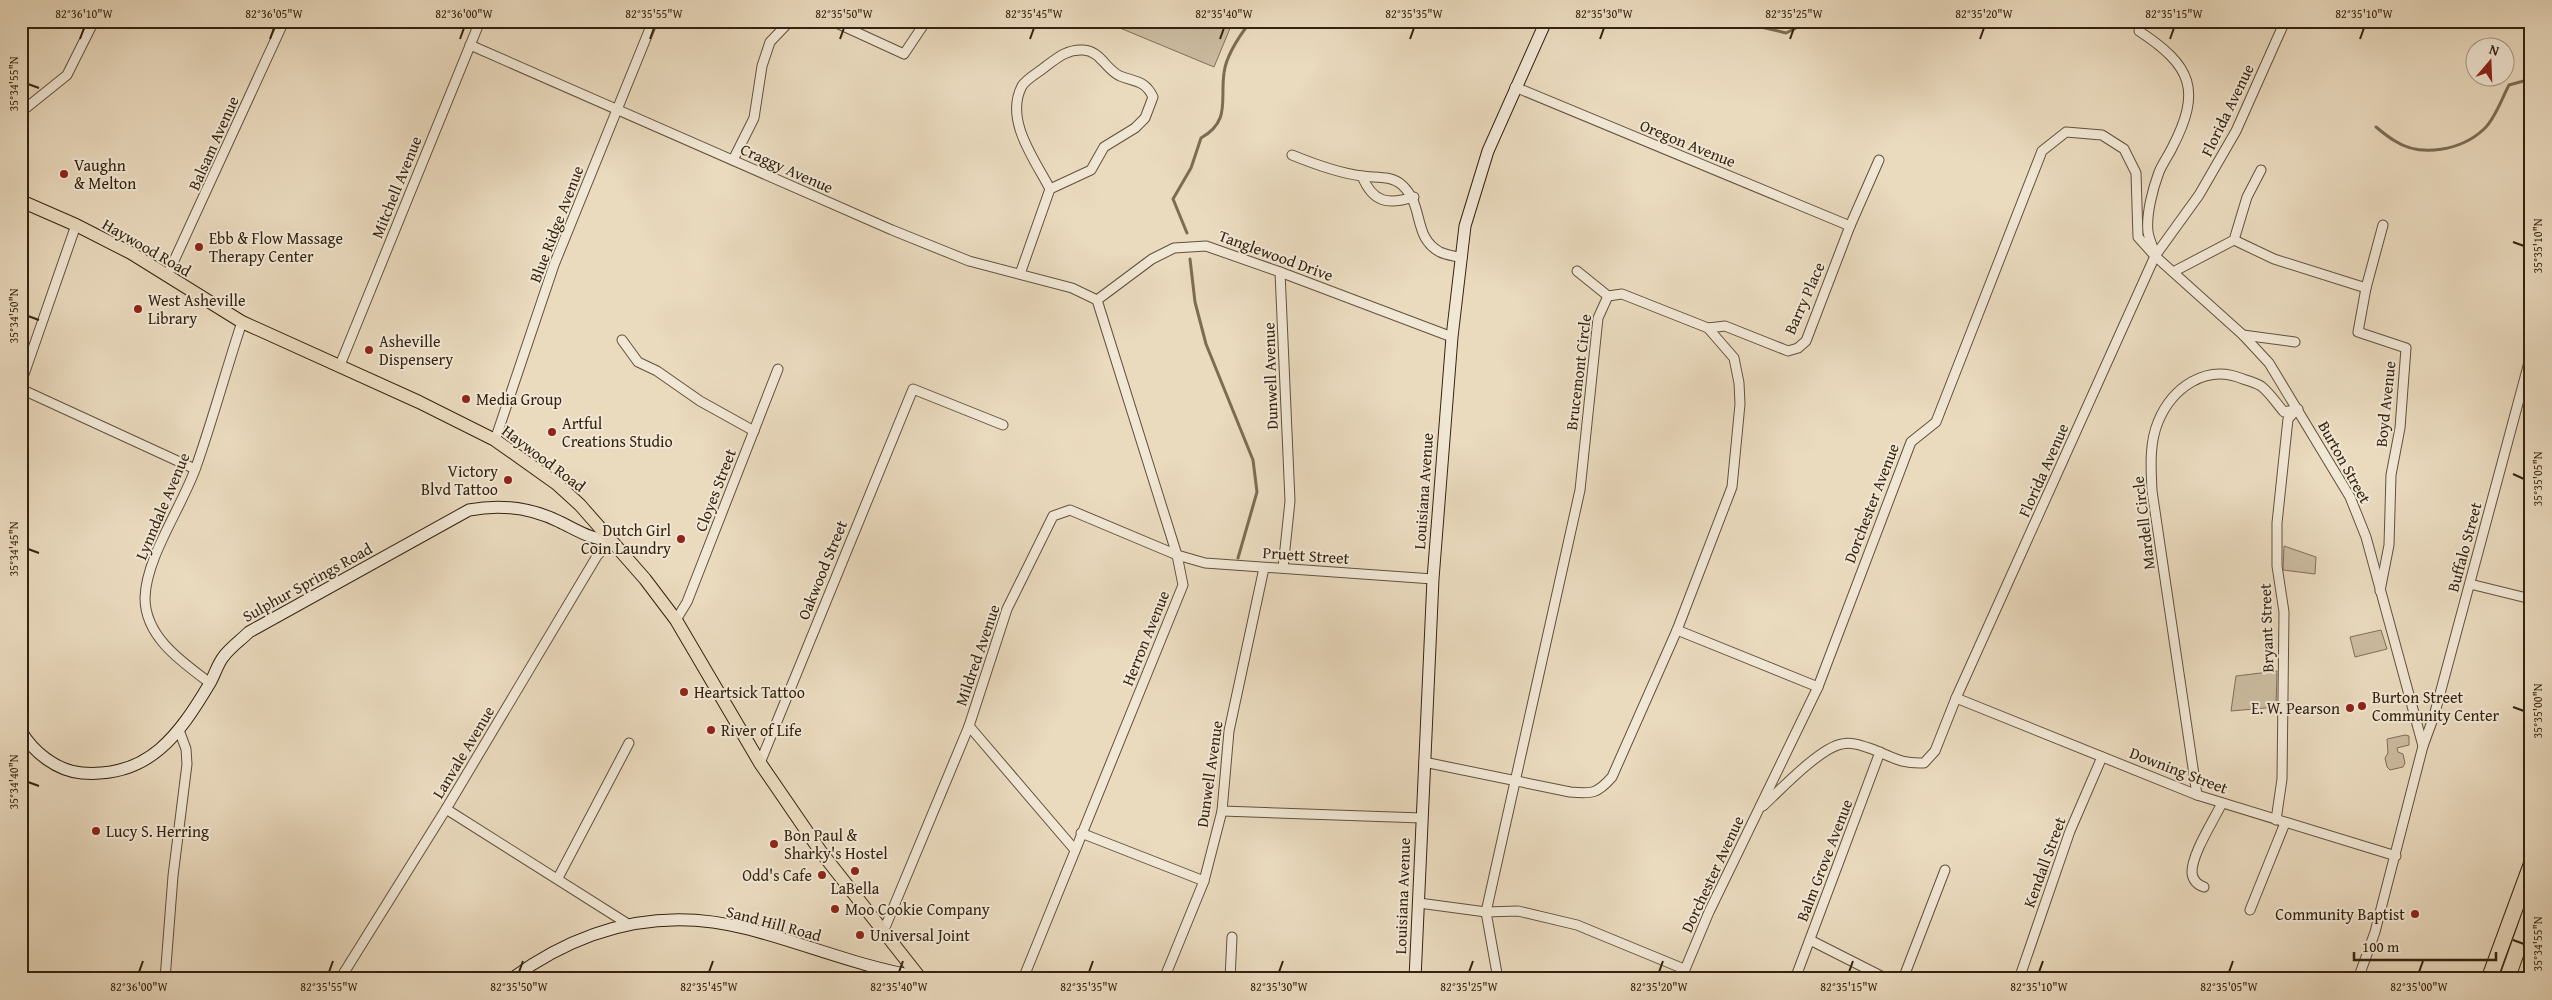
<svg xmlns="http://www.w3.org/2000/svg" width="2552" height="1000" viewBox="0 0 2552 1000" font-family="'Gentium Book Plus',serif">
  <style>
    .green { fill: #cbbba0; stroke: #806f58 }
    .lines { fill: none; stroke-linecap: round; stroke-linejoin: round }
    .stream { stroke: #7c6c54; stroke-width: 3 }
    .street-casing { stroke: #62513b; stroke-width: 11 }
    .secondary-casing { stroke: #35230f; stroke-width: 13 }
    .primary-casing { stroke: #35230f; stroke-width: 14 }
    .highway-casing { stroke: #35230f; stroke-width: 17 }
    .street { stroke: #f1e7d5; stroke-width: 9 }
    .secondary { stroke: #f1e7d5; stroke-width: 11 }
    .primary { stroke: #eadabe; stroke-width: 12 }
    .highway { stroke: #eadabe; stroke-width: 15 }
    .ticks { fill: none; stroke: #35230f; stroke-width: 2 }
    .poi-dot { fill: #8f2418; stroke: #f1e7d5; stroke-width: 2 }
    .labels { text-anchor: middle; dominant-baseline: central; stroke-width: 4; stroke-linejoin: round; paint-order: stroke }
    .street-label { font-size: 16px; fill: #35230f; stroke: #f1e7d5 }
    .poi-label { font-size: 16px; fill: #35230f; stroke: #f1e7d5; text-anchor: start }
    .neatline { fill: none; stroke: #35230f; stroke-width: 2 }
    .ticks-label { font-size: 12px; text-anchor: middle; fill: #35230f }
  </style>
  <rect width="100%" height="100%" fill="#eadabe"/>
  <filter id="stains"><feTurbulence type="fractalNoise" baseFrequency=".004" numOctaves="4"/><feColorMatrix values="0 0 0 0 .2 0 0 0 0 .09 0 0 0 0 .02 0 0 0 .5 -.17"/></filter>
  <radialGradient id="worn" r=".72"><stop offset=".6" stop-color="#630" stop-opacity="0"/><stop offset="1" stop-color="#630" stop-opacity=".3"/></radialGradient>
  <g class="green">
    <polygon points="1103,21 1233,21 1214,67"/>
    <polygon points="2284,546 2316,557 2315,574 2283,570"/>
    <polygon points="2381,630 2387,649 2355,657 2350,637"/>
    <polygon points="2277,671 2276,707 2231,711 2236,676"/>
    <polygon points="2405,735 2409,736 2409,745 2397,748 2398,752 2403,754 2405,763 2403,767 2390,770 2387,767 2385,758 2388,753 2387,739"/>
  </g>
  <g class="lines">
    <g class="stream">
      <polyline points="1736,21 1786,33 1810,21"/>
      <path d="M2376,127C2382,132 2388,137 2395,141C2421,158 2462,150 2484,129C2495,119 2502,98 2509,85L2531,79"/>
      <path d="M1187,233L1173,199L1191,168L1201,138C1231,121 1220,100 1224,73C1226,56 1240,35 1251,21"/>
      <polyline points="1190,259 1195,302 1206,344 1253,460 1257,492 1238,558"/>
    </g>
    <defs>
      <g id="street">
        <polyline points="832,21 904,54 926,21"/>
        <path d="M2139,31C2192,66 2202,90 2172,148C2168,156 2163,163 2159,172C2153,188 2146,214 2148,232C2149,239 2153,247 2155,254"/>
        <polyline points="470,45 892,230 969,261 1072,288 1097,300"/>
        <polyline points="1515,87 1850,226"/>
        <polyline points="21,112 67,75 94,21"/>
        <path d="M1292,155C1314,164 1338,173 1362,176C1375,178 1391,175 1402,185C1425,206 1412,237 1440,252C1446,255 1455,256 1462,258"/>
        <polyline points="733,160 754,118 762,66 770,42 790,21"/>
        <path d="M1362,176C1373,203 1388,205 1414,197"/>
        <polyline points="2234,240 2274,259 2366,288"/>
        <polyline points="1577,271 1608,296"/>
        <polyline points="1280,272 1290,501 1283,568"/>
        <polyline points="2173,272 2234,240 2247,197 2261,170"/>
        <path d="M1020,274L1050,189L1091,170L1104,147L1135,128L1145,118L1153,97C1145,80 1135,82 1120,76C1105,69 1101,51 1083,50C1067,49 1057,58 1045,67C1039,72 1026,79 1022,86C1004,120 1035,160 1050,189"/>
        <polyline points="167,276 284,21"/>
        <polyline points="1097,300 1152,259 1174,248 1206,246 1280,272 1452,337"/>
        <polyline points="1708,328 1725,326 1788,351 1798,348 1806,341 1850,226 1879,160"/>
        <polyline points="2243,335 2295,342"/>
        <polyline points="622,340 638,362 657,371 700,401 754,431"/>
        <polyline points="340,365 480,21"/>
        <polyline points="21,383 76,225"/>
        <polyline points="21,389 195,469"/>
        <polyline points="495,440 554,265 653,21"/>
        <polyline points="2470,584 2531,599"/>
        <polyline points="2380,591 2389,545 2391,475 2400,428 2406,348 2358,332 2366,288 2383,225"/>
        <polyline points="676,620 687,602 778,369"/>
        <polyline points="1677,630 1818,687"/>
        <path d="M210,683C182,662 145,637 145,598C146,557 182,507 196,467C213,419 226,370 242,322"/>
        <polyline points="1956,698 2197,795 2396,856"/>
        <polyline points="969,726 1075,850"/>
        <polyline points="2423,746 2434,716 2531,355"/>
        <path d="M1424,762L1570,792C1592,794 1597,794 1612,777L1677,630L1732,487L1740,404L1739,383L1734,358L1708,328L1622,294L1608,296"/>
        <polyline points="760,763 913,389 1003,425"/>
        <path d="M2197,795L2152,491C2151,468 2149,444 2158,422C2172,388 2206,363 2243,379C2249,381 2256,383 2261,386C2270,393 2277,404 2284,412L2298,409"/>
        <path d="M1763,806C1780,790 1821,747 1842,744C1851,742 1860,745 1869,748C1892,756 1898,764 1924,763L1935,751L1956,698L2155,256L2199,195L2236,131L2285,21"/>
        <polyline points="446,809 628,924"/>
        <polyline points="1222,811 1422,818"/>
        <polyline points="2276,820 2282,779 2284,612 2277,566 2277,523 2288,419 2297,409"/>
        <polyline points="1081,833 1204,881"/>
        <polyline points="558,878 629,743"/>
        <path d="M2204,887C2198,885 2193,881 2192,873C2191,855 2214,820 2222,803"/>
        <polyline points="1419,903 1486,912 1518,911 1577,925 1684,969"/>
        <polyline points="2250,910 2285,823"/>
        <polyline points="884,930 969,726 1007,609 1053,516 1070,510 1177,555 1205,563 1433,579"/>
        <polyline points="1810,940 1887,979"/>
        <polyline points="165,979 173,876 187,764 186,749 179,730"/>
        <polyline points="340,979 446,809 597,556 611,540"/>
        <polyline points="1023,979 1183,585 1177,555 1097,300"/>
        <polyline points="1164,979 1204,881 1222,811 1229,731 1264,568"/>
        <polyline points="1230,979 1232,937"/>
        <polyline points="1498,979 1486,912 1580,490 1598,318 1608,296"/>
        <polyline points="1681,979 1709,912 1818,687 1911,442 1936,422 2042,151 2066,132 2102,135 2124,149 2136,173 2138,237 2155,256 2243,335 2269,363 2350,497 2366,537 2423,746 2375,932 2358,979"/>
        <polyline points="1795,979 1880,752"/>
        <polyline points="1903,979 1945,870"/>
        <polyline points="2019,979 2070,831 2102,757"/>
      </g>
      <g id="secondary">
        <path d="M21,731C33,752 57,771 82,773C149,778 179,735 210,683C215,674 218,663 224,656C231,647 241,640 249,632L469,510C500,504 532,508 560,522C577,530 591,540 611,540"/>
        <path d="M511,979C582,927 661,906 748,929C806,944 860,967 920,977"/>
        <polyline points="1415,979 1433,579 1452,337 1465,226 1488,151 1546,21"/>
      </g>
      <polyline id="primary" points="21,201 76,225 131,253 242,322 419,402 495,440 557,484 580,505 645,579 676,620 760,763 821,852 921,979"/>
      <g id="highway">
        <polyline points="2489,979 2531,865"/>
        <polyline points="2507,979 2531,911"/>
      </g>
    </defs>
    <use href="#street" class="street-casing"/>
    <use href="#secondary" class="secondary-casing"/>
    <use href="#primary" class="primary-casing"/>
    <use href="#highway" class="highway-casing"/>
    <use href="#street" class="street"/>
    <use href="#secondary" class="secondary"/>
    <use href="#primary" class="primary"/>
    <use href="#highway" class="highway"/>
  </g>
  <path class="ticks" d="M80,39L84,28M270,39L274,28M460,39L464,28M650,39L654,28M840,39L844,28M1030,39L1034,28M1220,39L1224,28M1410,39L1414,28M1600,39L1604,28M1790,39L1794,28M1980,39L1984,28M2170,39L2174,28M2360,39L2364,28M28,84L39,88M2513,242L2524,246M28,316L39,320M2513,474L2524,479M28,549L39,553M2513,707L2524,711M28,782L39,786M2513,940L2524,944M139,972L143,961M329,972L333,961M519,972L523,961M709,972L713,961M899,972L903,961M1089,972L1093,961M1279,972L1283,961M1469,972L1473,961M1659,972L1663,961M1849,972L1853,961M2039,972L2043,961M2229,972L2233,961M2419,972L2423,961"/>
  <g class="poi-dot">
    <circle cx="64" cy="174" r="5"/>
    <circle cx="199" cy="247" r="5"/>
    <circle cx="138" cy="309" r="5"/>
    <circle cx="369" cy="350" r="5"/>
    <circle cx="466" cy="399" r="5"/>
    <circle cx="552" cy="432" r="5"/>
    <circle cx="508" cy="480" r="5"/>
    <circle cx="681" cy="539" r="5"/>
    <circle cx="684" cy="692" r="5"/>
    <circle cx="2362" cy="706" r="5"/>
    <circle cx="2350" cy="708" r="5"/>
    <circle cx="711" cy="730" r="5"/>
    <circle cx="96" cy="831" r="5"/>
    <circle cx="774" cy="844" r="5"/>
    <circle cx="855" cy="871" r="5"/>
    <circle cx="822" cy="875" r="5"/>
    <circle cx="835" cy="909" r="5"/>
    <circle cx="2415" cy="914" r="5"/>
    <circle cx="860" cy="935" r="5"/>
  </g>
  <g class="labels">
    <g class="street-label">
      <text transform="translate(2227 110) rotate(-64)">Florida Avenue</text>
      <text transform="translate(213 143) rotate(-66)">Balsam Avenue</text>
      <text transform="translate(1688 143) rotate(22)">Oregon Avenue</text>
      <text transform="translate(787 168) rotate(24)">Craggy Avenue</text>
      <text transform="translate(396 187) rotate(-68)">Mitchell Avenue</text>
      <text transform="translate(556 224) rotate(-69)">Blue Ridge Avenue</text>
      <text transform="translate(147 247) rotate(30)">Haywood Road</text>
      <text transform="translate(1276 255) rotate(20)">Tanglewood Drive</text>
      <text transform="translate(1804 298) rotate(-66)">Barry Place</text>
      <text transform="translate(1578 372) rotate(-83)">Brucemont Circle</text>
      <text transform="translate(1270 376) rotate(-92)">Dunwell Avenue</text>
      <text transform="translate(2385 404) rotate(-84)">Boyd Avenue</text>
      <text transform="translate(544 458) rotate(37)">Haywood Road</text>
      <text transform="translate(2345 462) rotate(61)">Burton Street</text>
      <text transform="translate(2043 470) rotate(-66)">Florida Avenue</text>
      <text transform="translate(715 490) rotate(-69)">Cloyes Street</text>
      <text transform="translate(1423 491) rotate(-86)">Louisiana Avenue</text>
      <text transform="translate(1871 503) rotate(-69)">Dorchester Avenue</text>
      <text transform="translate(162 506) rotate(-67)">Lynndale Avenue</text>
      <text transform="translate(2143 523) rotate(-97)">Mardell Circle</text>
      <text transform="translate(2464 547) rotate(-75)">Buffalo Street</text>
      <text transform="translate(1306 555) rotate(4)">Pruett Street</text>
      <text transform="translate(822 570) rotate(-68)">Oakwood Street</text>
      <text transform="translate(307 582) rotate(-29)">Sulphur Springs Road</text>
      <text transform="translate(2266 628) rotate(-92)">Bryant Street</text>
      <text transform="translate(1145 638) rotate(-68)">Herron Avenue</text>
      <text transform="translate(977 655) rotate(-71)">Mildred Avenue</text>
      <text transform="translate(463 752) rotate(-59)">Lanvale Avenue</text>
      <text transform="translate(2179 770) rotate(21)">Downing Street</text>
      <text transform="translate(1209 774) rotate(-82)">Dunwell Avenue</text>
      <text transform="translate(1824 860) rotate(-69)">Balm Grove Avenue</text>
      <text transform="translate(2044 862) rotate(-70)">Kendall Street</text>
      <text transform="translate(1712 874) rotate(-65)">Dorchester Avenue</text>
      <text transform="translate(1402 896) rotate(-88)">Louisiana Avenue</text>
      <text transform="translate(774 923) rotate(15)">Sand Hill Road</text>
    </g>
    <g class="poi-label">
      <text x="74" y="165">Vaughn<tspan x="74" dy="18">&amp; Melton</tspan></text>
      <text x="209" y="238">Ebb &amp; Flow Massage<tspan x="209" dy="18">Therapy Center</tspan></text>
      <text x="148" y="300">West Asheville<tspan x="148" dy="18">Library</tspan></text>
      <text x="379" y="341">Asheville<tspan x="379" dy="18">Dispensery</tspan></text>
      <text x="476" y="399">Media Group</text>
      <text x="562" y="423">Artful<tspan x="562" dy="18">Creations Studio</tspan></text>
      <text x="498" y="471" text-anchor="end">Victory<tspan x="498" dy="18">Blvd Tattoo</tspan></text>
      <text x="671" y="530" text-anchor="end">Dutch Girl<tspan x="671" dy="18">Coin Laundry</tspan></text>
      <text x="694" y="692">Heartsick Tattoo</text>
      <text x="2372" y="697">Burton Street<tspan x="2372" dy="18">Community Center</tspan></text>
      <text x="2340" y="708" text-anchor="end">E. W. Pearson</text>
      <text x="721" y="730">River of Life</text>
      <text x="106" y="831">Lucy S. Herring</text>
      <text x="784" y="835">Bon Paul &amp;<tspan x="784" dy="18">Sharky's Hostel</tspan></text>
      <text x="812" y="875" text-anchor="end">Odd's Cafe</text>
      <text x="855" y="888" text-anchor="middle">LaBella</text>
      <text x="845" y="909">Moo Cookie Company</text>
      <text x="2405" y="914" text-anchor="end">Community Baptist</text>
      <text x="870" y="935">Universal Joint</text>
    </g>
  </g>
  <rect width="2552" height="1000" fill="none" stroke="#eadabe" stroke-width="55"/>
  <g transform="translate(2490 62) rotate(19)"><circle r="24" fill="#f1e7d5" stroke="#a69986"/>
  <path d="M0-4L9 19L0 12L-9 19Z" fill="#8f2418"/>
  <text y="-8" font-size="14" font-weight="bold" text-anchor="middle" fill="#35230f">N</text>
  </g>
  <path d="M2354 952v8h142v-8" fill="none" stroke="#35230f" stroke-width="2.5"/>
  <text x="2362" y="952" font-size="15" fill="#35230f" stroke="#f1e7d5" stroke-width="4" paint-order="stroke">100 m</text>
  <rect x="28" y="28" width="2496" height="944" class="neatline"/>
  <g class="ticks-label">
    <text x="84" y="18">82°36'10"W</text>
    <text x="274" y="18">82°36'05"W</text>
    <text x="464" y="18">82°36'00"W</text>
    <text x="654" y="18">82°35'55"W</text>
    <text x="844" y="18">82°35'50"W</text>
    <text x="1034" y="18">82°35'45"W</text>
    <text x="1224" y="18">82°35'40"W</text>
    <text x="1414" y="18">82°35'35"W</text>
    <text x="1604" y="18">82°35'30"W</text>
    <text x="1794" y="18">82°35'25"W</text>
    <text x="1984" y="18">82°35'20"W</text>
    <text x="2174" y="18">82°35'15"W</text>
    <text x="2364" y="18">82°35'10"W</text>
    <text transform="translate(14 84) rotate(-90)" y="4">35°34'55"N</text>
    <text transform="translate(2538 246) rotate(-90)" y="4">35°35'10"N</text>
    <text transform="translate(14 316) rotate(-90)" y="4">35°34'50"N</text>
    <text transform="translate(2538 479) rotate(-90)" y="4">35°35'05"N</text>
    <text transform="translate(14 549) rotate(-90)" y="4">35°34'45"N</text>
    <text transform="translate(2538 711) rotate(-90)" y="4">35°35'00"N</text>
    <text transform="translate(14 782) rotate(-90)" y="4">35°34'40"N</text>
    <text transform="translate(2538 944) rotate(-90)" y="4">35°34'55"N</text>
    <text x="139" y="991">82°36'00"W</text>
    <text x="329" y="991">82°35'55"W</text>
    <text x="519" y="991">82°35'50"W</text>
    <text x="709" y="991">82°35'45"W</text>
    <text x="899" y="991">82°35'40"W</text>
    <text x="1089" y="991">82°35'35"W</text>
    <text x="1279" y="991">82°35'30"W</text>
    <text x="1469" y="991">82°35'25"W</text>
    <text x="1659" y="991">82°35'20"W</text>
    <text x="1849" y="991">82°35'15"W</text>
    <text x="2039" y="991">82°35'10"W</text>
    <text x="2229" y="991">82°35'05"W</text>
    <text x="2419" y="991">82°35'00"W</text>
  </g>
  <rect width="100%" height="100%" filter="url(#stains)"/>
  <rect width="100%" height="100%" fill="url(#worn)"/>
</svg>
